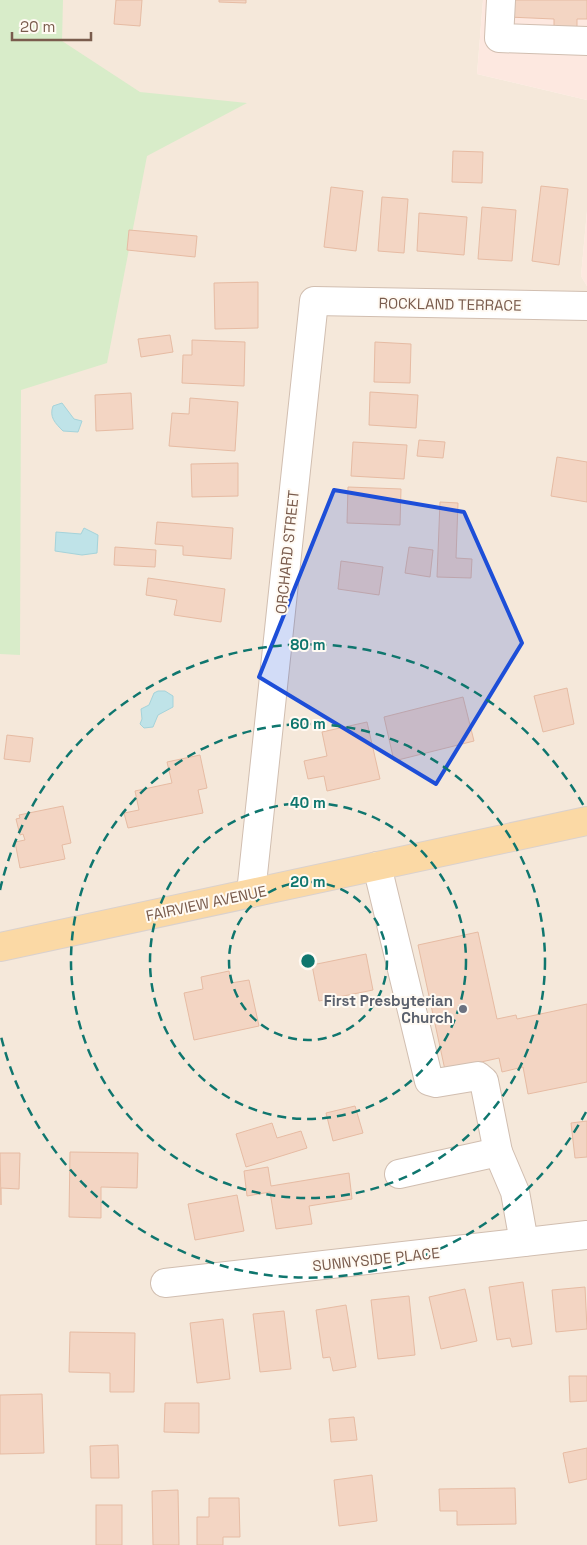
<svg xmlns="http://www.w3.org/2000/svg" width="587" height="1545" viewBox="0 0 587 1545" font-family="'Space Grotesk',sans-serif">
  <style>
    .residential { fill: #f5e8da }
    .commercial { fill: #fde8e0 }
    .green { fill: #d8ecc9 }
    .water { fill: #bfe3e8; stroke: #a5d3da }
    .building { fill: #f3d5c3; stroke: #e6bba3 }
    .lines { fill: none; stroke-linecap: round; stroke-linejoin: round }
    .minor-casing { stroke: #d1beb0; stroke-width: 30 }
    .major-casing { stroke: #dad1cd; stroke-width: 30 }
    .minor { stroke: #fff; stroke-width: 28 }
    .major { stroke: #fbd9a5; stroke-width: 28 }
    .marked { fill: #1d4ed8; fill-opacity: 0.2; stroke: #1d4ed8; stroke-width: 4; stroke-linejoin: round }
    .ring { fill: none; stroke: #0f766e; stroke-width: 2.5; stroke-dasharray: 9 6 }
    .worship-dot { fill: #6b7280; stroke: #fffaf3; stroke-width: 2 }
    .labels { text-anchor: middle; dominant-baseline: central; stroke-width: 4; stroke-linejoin: round; paint-order: stroke }
    .street-label { font-size: 15px; fill: #7a5c4d; stroke: #fffaf3 }
    .worship-label { font-size: 15px; font-weight: bold; fill: #5b616d; stroke: #fffaf3; text-anchor: end }
    .centre { fill: #0f766e; stroke: #fffaf3; stroke-width: 2.5 }
    .ring-label { font-size: 15px; text-anchor: middle; font-weight: bold; fill: #0f766e; stroke: #fffaf3; stroke-width: 4; stroke-linejoin: round; paint-order: stroke }
  </style>
  <rect width="100%" height="100%" fill="#fdf6ec"/>
  <polygon class="residential" points="0,0 483,0 477,74 587,100 587,211 581,276 587,286 587,1545 0,1545"/>
  <g class="commercial">
    <polygon points="483,0 587,0 587,100 477,74"/>
    <polygon points="587,211 587,286 581,276"/>
  </g>
  <polygon class="green" points="0,0 63,0 62,41 140,92 247,103 147,156 107,363 21,390 20,655 0,654"/>
  <g class="water">
    <path d="M62,403L74,419L82,421L78,432L63,431C55,423 49,417 53,406Z"/>
    <polygon points="84,528 98,535 97,553 82,555 55,551 56,532 81,534"/>
    <polygon points="158,691 165,691 173,696 173,707 158,715 153,727 144,728 140,724 142,719 141,709 149,705 154,693"/>
  </g>
  <g class="building">
    <polygon points="116,0 142,0 140,26 114,24"/>
    <polygon points="219,0 246,0 246,3 219,2"/>
    <polygon points="508,0 587,0 587,19 577,19 577,29 554,28 554,19 508,17"/>
    <polygon points="453,151 483,152 482,183 452,182"/>
    <polygon points="541,186 568,189 559,265 532,261"/>
    <polygon points="331,187 363,191 356,251 324,247"/>
    <polygon points="382,197 408,199 404,253 378,251"/>
    <polygon points="482,207 516,210 512,261 478,259"/>
    <polygon points="419,213 467,217 464,255 417,251"/>
    <polygon points="129,230 197,236 195,257 127,250"/>
    <polygon points="258,282 258,328 215,329 214,283"/>
    <polygon points="170,335 173,352 141,357 138,339"/>
    <polygon points="192,340 245,342 244,386 182,383 183,355 192,355"/>
    <polygon points="375,342 411,344 410,383 374,382"/>
    <polygon points="370,392 418,395 416,428 369,425"/>
    <polygon points="131,393 133,429 96,431 95,395"/>
    <polygon points="190,398 238,402 235,451 169,446 172,413 189,414"/>
    <polygon points="419,440 445,442 443,458 417,456"/>
    <polygon points="353,442 407,445 404,479 351,476"/>
    <polygon points="557,457 587,462 587,502 551,496"/>
    <polygon points="238,463 238,496 192,497 191,464"/>
    <polygon points="348,487 401,489 400,525 347,523"/>
    <polygon points="440,502 458,503 456,558 472,559 471,578 437,577"/>
    <polygon points="157,522 233,528 231,559 183,555 183,546 155,544"/>
    <polygon points="115,547 156,550 155,567 114,565"/>
    <polygon points="409,547 433,550 430,577 405,573"/>
    <polygon points="341,561 383,567 379,595 338,589"/>
    <polygon points="148,578 225,589 221,622 174,615 177,600 146,595"/>
    <polygon points="567,688 574,724 543,732 534,696"/>
    <polygon points="463,697 474,741 394,761 384,717"/>
    <polygon points="367,722 380,779 327,791 324,776 308,779 304,761 327,756 322,732"/>
    <polygon points="7,735 33,738 30,762 4,759"/>
    <polygon points="200,755 207,788 198,790 203,813 128,828 124,813 139,810 135,791 172,783 167,762"/>
    <polygon points="63,806 71,843 62,845 65,859 20,868 15,842 25,840 23,834 20,835 16,819 20,818 19,815"/>
    <polygon points="478,932 497,1019 516,1015 517,1019 587,1004 587,1082 528,1094 523,1067 502,1072 499,1058 445,1070 418,945"/>
    <polygon points="366,954 373,990 319,1001 312,965"/>
    <polygon points="229,971 231,983 249,980 259,1026 194,1040 184,993 203,989 201,977"/>
    <polygon points="355,1106 363,1133 333,1141 326,1113"/>
    <polygon points="587,1121 587,1157 575,1158 571,1123"/>
    <polygon points="272,1123 277,1138 301,1131 307,1148 246,1167 236,1134"/>
    <polygon points="70,1152 138,1153 137,1188 101,1187 101,1218 69,1217"/>
    <polygon points="0,1153 20,1153 19,1189 1,1188 1,1205"/>
    <polygon points="268,1167 271,1186 349,1173 352,1199 309,1206 312,1224 276,1229 270,1192 247,1196 244,1171"/>
    <polygon points="237,1195 244,1231 195,1240 188,1204"/>
    <polygon points="523,1282 532,1344 512,1347 510,1338 497,1340 489,1287"/>
    <polygon points="585,1287 587,1329 556,1332 552,1290"/>
    <polygon points="465,1289 477,1341 441,1349 429,1297"/>
    <polygon points="409,1296 415,1355 378,1359 371,1300"/>
    <polygon points="346,1305 356,1367 333,1371 330,1357 323,1358 316,1310"/>
    <polygon points="284,1311 291,1369 260,1372 253,1314"/>
    <polygon points="223,1319 230,1379 197,1383 190,1323"/>
    <polygon points="70,1332 135,1333 134,1392 110,1392 110,1373 69,1372"/>
    <polygon points="569,1376 587,1376 587,1401 570,1402"/>
    <polygon points="42,1394 44,1453 0,1454 0,1395"/>
    <polygon points="165,1403 199,1403 199,1433 164,1432"/>
    <polygon points="354,1417 357,1440 331,1442 329,1419"/>
    <polygon points="118,1445 119,1478 91,1478 90,1446"/>
    <polygon points="587,1448 587,1479 569,1483 563,1453"/>
    <polygon points="372,1475 377,1521 339,1526 334,1480"/>
    <polygon points="515,1488 516,1524 457,1525 457,1511 440,1511 439,1489"/>
    <polygon points="178,1490 179,1545 153,1545 152,1491"/>
    <polygon points="209,1498 239,1498 240,1537 223,1537 223,1545 197,1545 197,1517 209,1517"/>
    <rect x="96" y="1505" width="26" height="40"/>
  </g>
  <g class="lines">
    <defs>
      <g id="minor">
        <polyline points="501,0 499,38 587,41"/>
        <polyline points="377,866 429,1081 436,1083 478,1076 484,1081 498,1152 399,1174"/>
        <polyline points="251,893 314,301 587,306"/>
        <polyline points="498,1152 515,1192 524,1242"/>
        <polyline points="165,1283 587,1235"/>
      </g>
      <polyline id="major" points="0,947 587,821"/>
    </defs>
    <use href="#minor" class="minor-casing"/>
    <use href="#major" class="major-casing"/>
    <use href="#minor" class="minor"/>
    <use href="#major" class="major"/>
  </g>
  <path class="marked" d="M334,490L464,512L522,643L436,784L259,677Z"/>
  <g class="ring">
    <circle cx="308" cy="961" r="79"/>
    <circle cx="308" cy="961" r="158"/>
    <circle cx="308" cy="961" r="237"/>
    <path d="M586 1112A316 316 0 0 1 0 1032M0 890A316 316 0 0 1 586 810"/>
  </g>
  <circle class="worship-dot" cx="463" cy="1009" r="5"/>
  <g class="labels">
    <g class="street-label">
      <text transform="translate(450 304) rotate(1)">ROCKLAND TERRACE</text>
      <text transform="translate(287 552) rotate(-84)">ORCHARD STREET</text>
      <text transform="translate(206 903) rotate(-12)">FAIRVIEW AVENUE</text>
      <text transform="translate(376 1259) rotate(-6)">SUNNYSIDE PLACE</text>
    </g>
    <g class="worship-label">
      <text x="453" y="1000">First Presbyterian<tspan x="453" dy="17">Church</tspan></text>
    </g>
  </g>
  <circle cx="308" cy="961" r="8" class="centre"/>
  <g class="ring-label">
    <text x="308" y="650">80 m</text>
    <text x="308" y="729">60 m</text>
    <text x="308" y="808">40 m</text>
    <text x="308" y="887">20 m</text>
  </g>
  <path d="M12 32v8h79v-8" fill="none" stroke="#7a5c4d" stroke-width="2.5"/>
  <text x="20" y="32" font-size="15" fill="#7a5c4d" stroke="#fffaf3" stroke-width="4" paint-order="stroke">20 m</text>
</svg>
